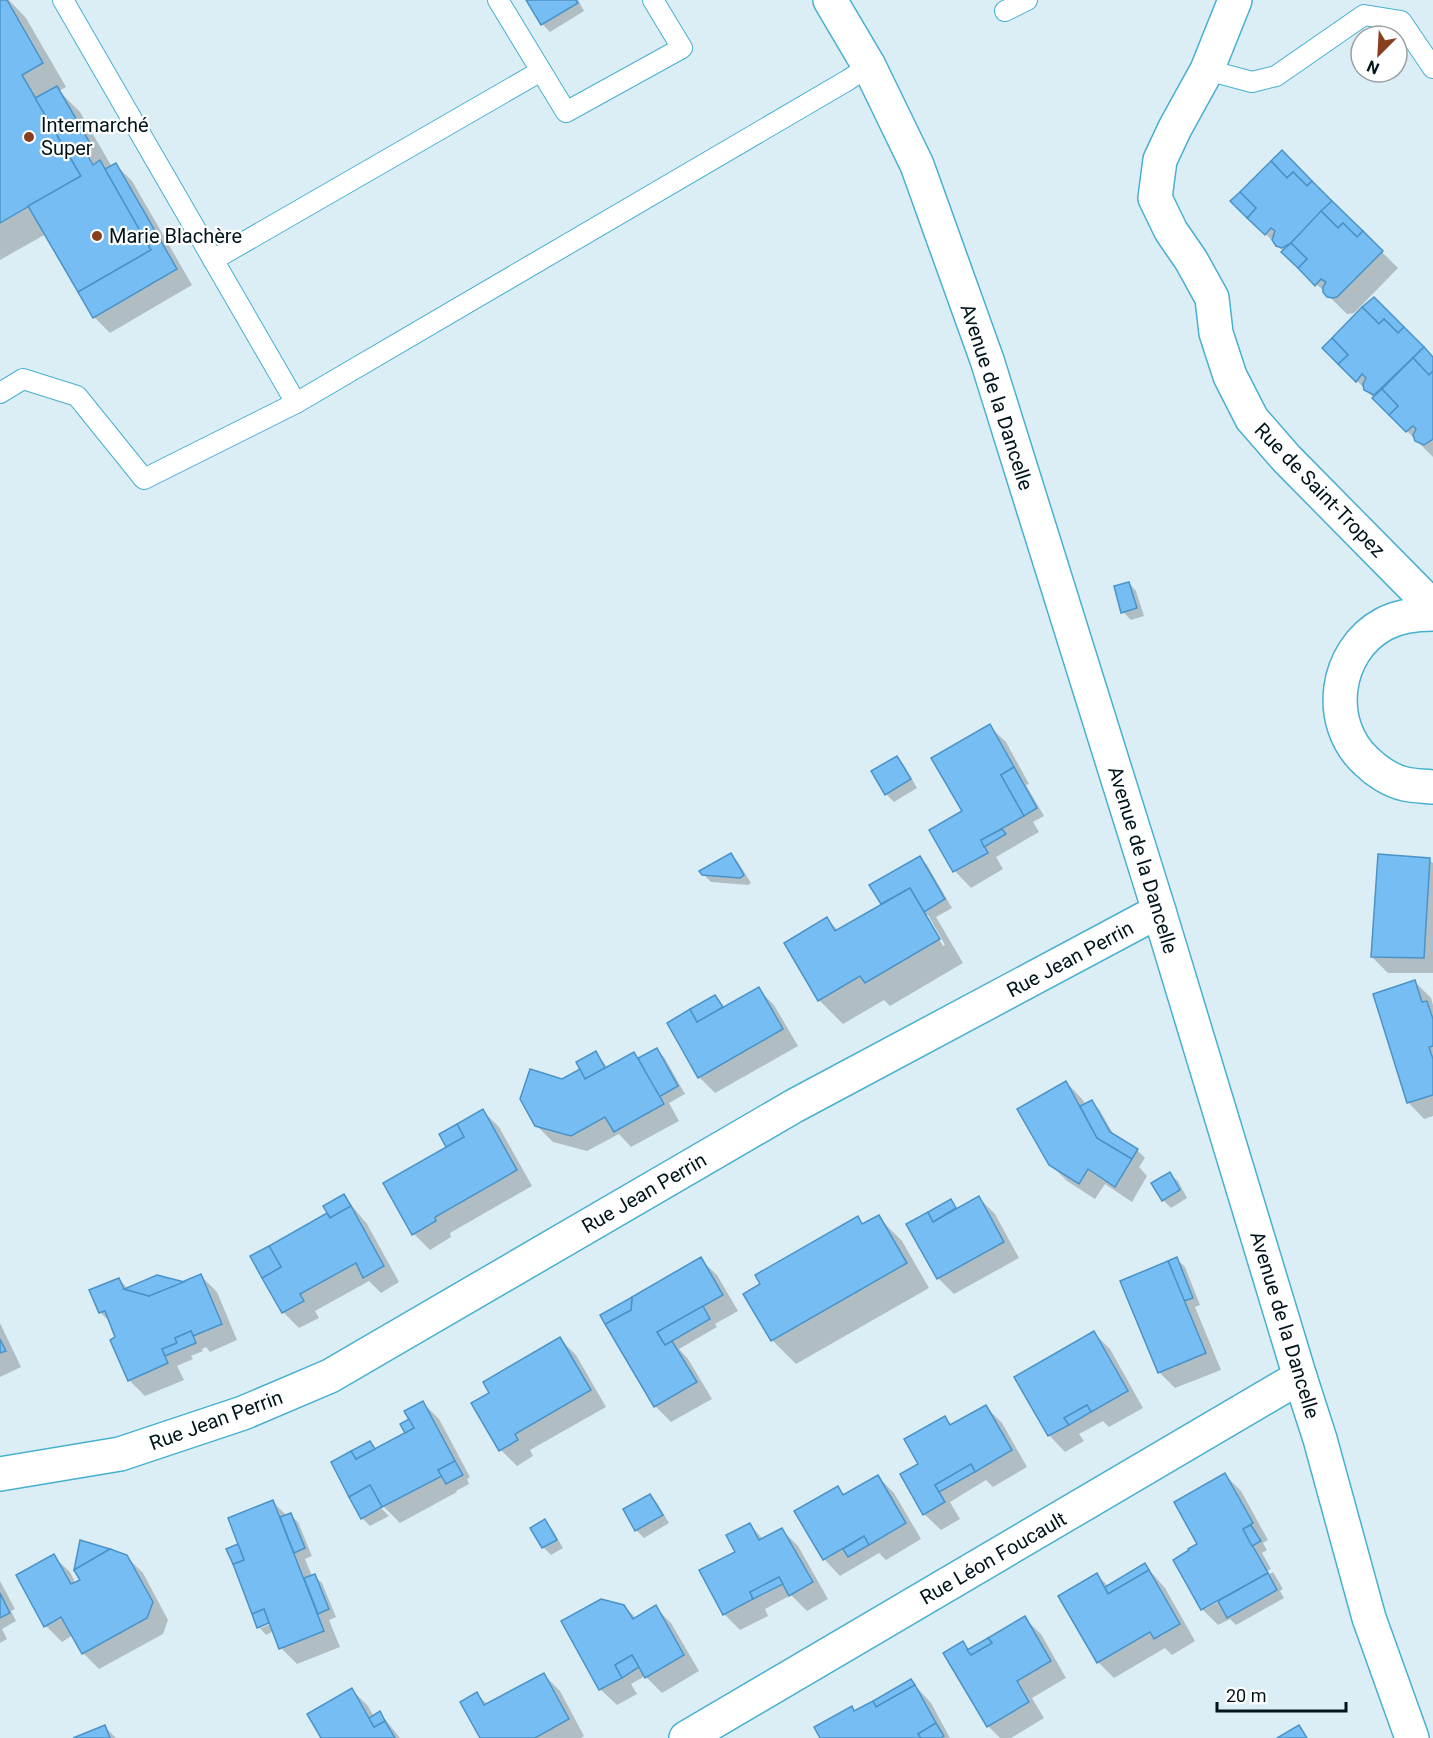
<svg xmlns="http://www.w3.org/2000/svg" width="1433" height="1738" viewBox="0 0 1433 1738" font-family="Roboto,sans-serif">
  <style>
    .shadow { fill: #0003; fill-rule: evenodd }
    .building { fill: #75bdf3; stroke: #4b93c7; stroke-width: 1.5 }
    .lines { fill: none; stroke-linecap: round; stroke-linejoin: round }
    .lane-casing { stroke: #47b0d1; stroke-width: 22 }
    .street-casing { stroke: #47b0d1; stroke-width: 36 }
    .lane { stroke: #fff; stroke-width: 20 }
    .street { stroke: #fff; stroke-width: 33 }
    .poi-dot { fill: #873f20; stroke: #fff; stroke-width: 2 }
    .labels { text-anchor: middle; dominant-baseline: central; stroke-width: 4.5; stroke-linejoin: round; paint-order: stroke }
    .poi-label { font-size: 20px; fill: #00141b; stroke: #fff; text-anchor: start }
    .street-label { font-size: 20px; fill: #00141b; stroke: #fff }
  </style>
  <rect width="100%" height="100%" fill="#dceef5"/>
  <g class="shadow">
    <polygon points="0,0 9,0 26,18 66,87 59,91 80,112 112,167 116,165 132,181 192,285 110,333 94,317 46,234 0,260"/>
    <polygon points="527,0 578,0 584,11 550,32 542,24"/>
    <polygon points="1232,201 1332,202 1398,268 1354,313 1347,314"/>
    <polygon points="1374,299 1433,359 1433,457 1324,348"/>
    <polygon points="1129,583 1136,591 1144,616 1131,620 1123,612"/>
    <polygon points="989,726 1006,742 1029,784 1026,785 1044,816 1033,822 1039,832 996,857 1003,869 971,888 955,871 931,831 964,812"/>
    <polygon points="897,758 904,765 917,788 894,802 886,794"/>
    <polygon points="731,855 738,862 751,883 748,885 711,882 703,874"/>
    <path d="M919,858L927,865L952,908L936,917L963,963L890,1006L884,1000L843,1024L819,1000L827,919L839,931L883,905L871,886ZM925,915H928L945,945L943,946Z"/>
    <polygon points="1429,860 1433,863 1433,973 1388,973 1372,957"/>
    <polygon points="1415,982 1431,998 1433,1005 1433,1116 1424,1119 1408,1102"/>
    <polygon points="758,989 774,1005 798,1046 715,1093 699,1077 695,1015 715,997 725,1008"/>
    <polygon points="656,1049 664,1057 685,1094 669,1103 679,1121 631,1147 619,1134 587,1151 553,1142 537,1126 562,1080 579,1071 596,1053 608,1068 634,1054 639,1059"/>
    <polygon points="1066,1082 1082,1099 1086,1105 1092,1102 1099,1109 1115,1137 1137,1150 1145,1158 1139,1167 1147,1176 1132,1202 1105,1184 1095,1199 1067,1181 1050,1164"/>
    <polygon points="483,1111 499,1127 532,1186 450,1233 451,1237 430,1250 414,1234 448,1148 447,1146"/>
    <polygon points="1170,1174 1178,1181 1187,1198 1171,1208 1163,1200"/>
    <polygon points="344,1196 367,1224 399,1282 381,1293 369,1281 315,1311 319,1318 299,1328 283,1312 253,1257 329,1214"/>
    <polygon points="979,1198 995,1214 1019,1258 954,1294 938,1278 908,1224 950,1201 958,1209"/>
    <polygon points="878,1217 902,1241 929,1288 796,1364 772,1340 745,1294 857,1218 864,1225"/>
    <polygon points="700,1259 717,1275 738,1311 715,1324 717,1327 679,1349 688,1359 712,1399 671,1422 655,1406 602,1316"/>
    <polygon points="1177,1259 1185,1267 1200,1305 1195,1307 1221,1370 1175,1388 1159,1372"/>
    <polygon points="201,1276 217,1292 237,1340 210,1352 206,1347 202,1349 203,1351 191,1356 193,1359 177,1366 184,1380 145,1396 129,1380 111,1323 100,1312 119,1279 128,1289 183,1283"/>
    <polygon points="0,1323 21,1367 0,1377"/>
    <polygon points="1094,1333 1110,1349 1143,1408 1109,1427 1103,1421 1079,1434 1084,1441 1065,1452 1049,1435"/>
    <polygon points="560,1339 576,1355 606,1407 530,1450 533,1456 517,1466 501,1450 491,1393"/>
    <polygon points="423,1403 439,1419 470,1477 467,1479 469,1484 456,1491 457,1492 400,1523 383,1506 379,1506 389,1516 370,1526 362,1518 370,1442 377,1450 407,1434 408,1421"/>
    <polygon points="986,1407 1002,1423 1027,1467 993,1487 986,1480 950,1502 960,1519 941,1530 924,1514 920,1464 945,1418 953,1426"/>
    <polygon points="1225,1475 1241,1491 1268,1540 1263,1543 1267,1550 1262,1553 1271,1569 1205,1606 1205,1609 1273,1572 1283,1589 1280,1591 1284,1598 1236,1625 1230,1619 1218,1625 1202,1609 1199,1544"/>
    <polygon points="878,1477 894,1493 921,1539 886,1560 879,1553 840,1576 824,1559 796,1512 838,1488 845,1495"/>
    <polygon points="650,1495 657,1503 669,1523 644,1538 636,1530"/>
    <path d="M273,1502L287,1516L290,1515L298,1522L312,1556L305,1559L312,1576H314L322,1583L336,1617L329,1620L340,1647L297,1664L281,1648L274,1631L266,1635L259,1627L240,1545ZM270,1621L271,1624L261,1628V1625Z"/>
    <polygon points="545,1521 552,1529 563,1548 551,1555 543,1547"/>
    <polygon points="750,1525 763,1539 782,1530 798,1546 828,1599 807,1611 791,1595 765,1609 768,1616 740,1630 724,1614 737,1552"/>
    <polygon points="53,1556 70,1572 76,1584 126,1556 143,1573 168,1620 163,1634 99,1669 83,1653 73,1635 62,1642 46,1626"/>
    <polygon points="1145,1565 1165,1588 1195,1641 1172,1655 1165,1648 1114,1678 1098,1662 1097,1575 1108,1586"/>
    <polygon points="0,1581 15,1609 11,1611 16,1621 2,1629 7,1639 0,1643"/>
    <polygon points="624,1606 636,1618 655,1607 671,1623 699,1671 662,1693 645,1676 631,1684 637,1694 617,1705 600,1689"/>
    <polygon points="1024,1618 1041,1634 1066,1678 1032,1698 1044,1718 1011,1738 1000,1738 988,1726 962,1643 969,1650"/>
    <polygon points="544,1675 560,1691 584,1736 581,1738 482,1738 477,1694 488,1705"/>
    <polygon points="911,1681 931,1703 950,1738 822,1738 851,1708 855,1712"/>
    <polygon points="352,1690 368,1706 374,1717 380,1713 400,1738 323,1738"/>
    <polygon points="105,1727 116,1738 77,1738"/>
  </g>
  <g class="building">
    <polygon points="0,0 7,0 43,63 22,75 81,176 0,223"/>
    <polygon points="526,0 576,0 578,3 541,25"/>
    <polygon points="57,86 90,143 83,147 93,165 100,160 151,250 78,292 28,206 81,176 35,98"/>
    <polygon points="1282,150 1312,181 1307,186 1293,172 1287,178 1271,161"/>
    <polygon points="1271,161 1287,178 1293,172 1307,186 1312,181 1332,201 1291,243 1282,248 1276,246 1272,240 1275,231 1271,228 1265,235 1247,218 1256,208 1240,192"/>
    <polygon points="116,163 177,269 93,318 78,292 151,250 105,169"/>
    <polygon points="1240,192 1256,208 1247,218 1230,201"/>
    <polygon points="1332,201 1363,231 1357,237 1343,223 1338,228 1321,211"/>
    <polygon points="1321,211 1338,228 1343,223 1357,237 1363,231 1383,251 1337,297 1333,298 1327,297 1323,292 1323,287 1326,282 1321,279 1315,286 1298,268 1307,259 1291,243"/>
    <polygon points="1291,243 1307,259 1298,268 1281,252"/>
    <polygon points="1374,297 1404,327 1398,333 1384,319 1379,324 1362,307"/>
    <polygon points="1362,307 1379,324 1384,319 1398,333 1404,327 1424,347 1374,395 1364,390 1363,384 1366,378 1362,374 1356,382 1338,364 1348,355 1332,338"/>
    <polygon points="1332,338 1348,355 1338,364 1322,348"/>
    <polygon points="1424,347 1433,357 1433,371 1429,375 1413,358"/>
    <polygon points="1413,358 1429,375 1433,371 1433,439 1424,445 1415,441 1413,435 1416,429 1413,426 1406,432 1389,415 1398,406 1382,389"/>
    <polygon points="1382,389 1398,406 1389,415 1372,398"/>
    <polygon points="1129,582 1137,608 1121,613 1114,586"/>
    <polygon points="990,724 1014,767 1001,775 1024,816 981,840 988,853 953,872 929,830 962,811 931,758"/>
    <polygon points="897,756 911,779 885,795 871,771"/>
    <polygon points="1014,767 1037,808 1024,816 1001,775"/>
    <polygon points="1002,829 1006,834 984,847 981,840"/>
    <polygon points="731,853 744,875 740,878 702,875 699,871"/>
    <polygon points="1378,854 1430,858 1424,958 1371,957"/>
    <polygon points="920,856 945,899 924,912 910,888 881,904 869,885"/>
    <polygon points="910,888 940,939 865,983 860,976 818,1001 784,943 827,917 835,931"/>
    <polygon points="1415,980 1422,1002 1427,1001 1433,1019 1433,1046 1429,1047 1433,1059 1433,1095 1407,1103 1373,994"/>
    <polygon points="759,987 783,1029 698,1078 667,1023 690,1009 697,1022"/>
    <polygon points="715,995 723,1007 697,1022 690,1009"/>
    <polygon points="657,1048 678,1086 659,1097 638,1058"/>
    <polygon points="596,1051 605,1068 585,1079 576,1062"/>
    <polygon points="634,1052 664,1104 614,1132 605,1117 571,1136 535,1126 520,1099 530,1069 562,1079 580,1069 585,1079"/>
    <polygon points="1066,1081 1097,1138 1132,1159 1115,1187 1088,1169 1079,1184 1049,1165 1017,1109"/>
    <polygon points="1092,1100 1110,1132 1138,1149 1132,1159 1097,1138 1080,1106"/>
    <polygon points="483,1109 517,1170 435,1217 436,1221 412,1235 383,1183 464,1137 457,1124"/>
    <polygon points="457,1124 464,1137 446,1147 439,1134"/>
    <polygon points="1170,1172 1180,1190 1162,1201 1151,1183"/>
    <polygon points="344,1194 351,1206 330,1218 323,1206"/>
    <polygon points="979,1196 1004,1242 937,1279 906,1224 928,1212 933,1222"/>
    <polygon points="951,1199 956,1208 933,1222 928,1212"/>
    <polygon points="351,1206 384,1266 363,1278 356,1263 300,1294 304,1301 282,1313 262,1278 281,1267 269,1246 327,1213 330,1218"/>
    <polygon points="879,1215 907,1263 771,1341 743,1294 760,1284 755,1275 858,1216 862,1224"/>
    <polygon points="269,1246 281,1267 262,1278 250,1256"/>
    <polygon points="701,1257 723,1295 657,1332 665,1345 672,1341 697,1382 654,1407 605,1324 631,1310 632,1297"/>
    <polygon points="1177,1257 1193,1298 1184,1301 1168,1261"/>
    <polygon points="1168,1261 1206,1353 1158,1373 1120,1281"/>
    <polygon points="201,1274 222,1324 193,1336 191,1331 175,1338 177,1343 162,1349 168,1363 128,1381 110,1340 115,1337 105,1311 99,1313 89,1290 119,1278 124,1289 149,1296"/>
    <polygon points="157,1275 184,1282 149,1296 124,1289"/>
    <polygon points="632,1297 631,1310 605,1324 600,1315"/>
    <polygon points="703,1306 710,1319 665,1345 657,1332"/>
    <polygon points="191,1331 196,1343 165,1356 162,1349 177,1343 175,1338"/>
    <polygon points="1094,1331 1128,1391 1091,1412 1087,1405 1064,1418 1069,1425 1048,1436 1014,1377"/>
    <polygon points="560,1337 591,1390 515,1434 518,1440 499,1451 471,1403 489,1393 483,1382"/>
    <polygon points="0,1339 6,1351 0,1353"/>
    <polygon points="423,1401 455,1461 438,1470 442,1476 382,1507 370,1485 349,1497 331,1462 351,1451 356,1459 414,1428 404,1411"/>
    <polygon points="986,1405 1012,1450 975,1472 971,1464 935,1485 945,1502 923,1515 900,1474 918,1464 904,1439 945,1416 950,1425"/>
    <polygon points="1087,1405 1091,1412 1069,1425 1064,1418"/>
    <polygon points="409,1419 414,1428 405,1433 400,1424"/>
    <polygon points="370,1441 375,1449 356,1459 351,1451"/>
    <polygon points="455,1461 463,1475 446,1484 438,1470"/>
    <polygon points="971,1464 975,1472 939,1492 935,1485"/>
    <polygon points="1225,1473 1253,1523 1243,1529 1268,1573 1201,1610 1173,1560 1189,1550 1188,1549 1197,1544 1174,1502"/>
    <polygon points="878,1475 906,1523 869,1545 864,1536 823,1560 794,1511 838,1486 843,1495"/>
    <polygon points="370,1485 382,1507 361,1519 349,1497"/>
    <polygon points="650,1494 663,1515 635,1531 623,1509"/>
    <polygon points="273,1500 324,1631 279,1649 264,1609 252,1614 233,1564 244,1560 228,1518"/>
    <polygon points="291,1513 305,1548 294,1553 280,1517"/>
    <polygon points="545,1519 557,1540 542,1548 530,1528"/>
    <polygon points="750,1523 759,1540 782,1528 813,1582 789,1596 779,1577 750,1592 753,1599 723,1615 699,1570 735,1552 726,1535"/>
    <polygon points="1251,1525 1261,1541 1252,1546 1243,1529"/>
    <polygon points="864,1536 869,1545 848,1557 843,1549"/>
    <polygon points="80,1540 110,1549 74,1570"/>
    <polygon points="238,1544 244,1560 233,1564 226,1549"/>
    <polygon points="110,1549 127,1555 153,1602 147,1618 82,1654 61,1617 44,1627 16,1575 54,1554 71,1584 80,1580 74,1570"/>
    <polygon points="1145,1563 1149,1570 1108,1594 1105,1587"/>
    <polygon points="1149,1570 1180,1624 1154,1639 1150,1632 1097,1663 1058,1596 1097,1573 1108,1594"/>
    <polygon points="1268,1573 1277,1590 1227,1618 1218,1601"/>
    <polygon points="315,1574 329,1609 318,1614 304,1578"/>
    <polygon points="779,1577 783,1584 753,1599 750,1592"/>
    <polygon points="0,1593 10,1613 0,1618"/>
    <polygon points="601,1599 624,1605 633,1619 656,1605 684,1655 645,1678 632,1655 615,1665 622,1678 599,1690 561,1621"/>
    <polygon points="264,1609 269,1623 257,1628 252,1614"/>
    <polygon points="1025,1616 1051,1661 1017,1681 1029,1702 987,1727 943,1653 963,1641 971,1655 992,1643 988,1638"/>
    <polygon points="988,1638 992,1643 971,1655 967,1650"/>
    <polygon points="632,1655 639,1667 622,1678 615,1665"/>
    <polygon points="544,1673 569,1719 535,1738 480,1738 460,1702 477,1692 484,1705"/>
    <polygon points="911,1679 915,1685 876,1707 873,1701"/>
    <polygon points="915,1685 936,1723 918,1734 921,1738 820,1738 814,1727 852,1706 854,1711 873,1701 876,1707"/>
    <polygon points="352,1688 374,1727 385,1721 395,1738 321,1738 307,1714"/>
    <polygon points="380,1711 385,1721 374,1727 369,1718"/>
    <polygon points="936,1723 944,1736 941,1738 921,1738 918,1734"/>
    <polygon points="105,1725 110,1738 73,1738"/>
    <polygon points="1299,1725 1307,1738 1277,1738"/>
  </g>
  <g class="lines">
    <defs>
      <g id="lane">
        <polyline points="63,0 296,403"/>
        <polyline points="498,0 566,112 682,48 653,0"/>
        <polyline points="1005,11 1027,0"/>
        <polyline points="1207,70 1252,82 1276,76 1364,15 1401,21 1433,68"/>
        <polyline points="213,260 541,71"/>
        <polyline points="0,393 23,379 77,396 144,479 296,403 848,80 869,66"/>
      </g>
      <g id="street">
        <polyline points="830,0 869,66 917,165 987,360 1159,911 1300,1377 1320,1439 1369,1618 1412,1738"/>
        <polyline points="1235,0 1207,70 1175,128 1160,160 1155,198 1171,231 1191,260 1212,298 1216,333 1230,376 1252,419 1287,459 1433,607"/>
        <path d="M1433,614C1416,614 1399,616 1384,624C1334,651 1325,723 1366,761C1376,771 1391,781 1405,784C1414,786 1424,786 1433,787"/>
        <polyline points="0,1474 120,1454 243,1413 330,1376 794,1106 1159,911"/>
        <polyline points="686,1738 1300,1377"/>
      </g>
    </defs>
    <use href="#lane" class="lane-casing"/>
    <use href="#street" class="street-casing"/>
    <use href="#lane" class="lane"/>
    <use href="#street" class="street"/>
  </g>
  <g class="poi-dot">
    <circle cx="29" cy="137" r="6"/>
    <circle cx="97" cy="236" r="6"/>
  </g>
  <g class="labels">
    <g class="poi-label">
      <text x="41" y="125">Intermarché<tspan x="41" dy="23">Super</tspan></text>
      <text x="109" y="236">Marie Blachère</text>
    </g>
    <g class="street-label">
      <text transform="translate(997 397) rotate(72)">Avenue de la Dancelle</text>
      <text transform="translate(1320 490) rotate(46)">Rue de Saint-Tropez</text>
      <text transform="translate(1143 860) rotate(73)">Avenue de la Dancelle</text>
      <text transform="translate(1070 959) rotate(-28)">Rue Jean Perrin</text>
      <text transform="translate(644 1193) rotate(-30)">Rue Jean Perrin</text>
      <text transform="translate(1285 1325) rotate(73)">Avenue de la Dancelle</text>
      <text transform="translate(216 1420) rotate(-20)">Rue Jean Perrin</text>
      <text transform="translate(993 1558) rotate(-30)">Rue Léon Foucault</text>
    </g>
  </g>
  <g transform="translate(1379 54) rotate(204)"><circle r="28" fill="#ffffff" stroke="#99a1a4" stroke-width="1.5"/>
  <path d="M0-4.5L10 22L0 15L-10 22Z" fill="#873f20"/>
  <text y="-9" font-size="16" font-weight="bold" text-anchor="middle" fill="#00141b">N</text>
  </g>
  <path d="M1217 1702v9h129v-9" fill="none" stroke="#00141b" stroke-width="3"/>
  <text x="1226" y="1702" font-size="18" fill="#00141b" stroke="#ffffff" stroke-width="4.5" paint-order="stroke">20 m</text>
</svg>
